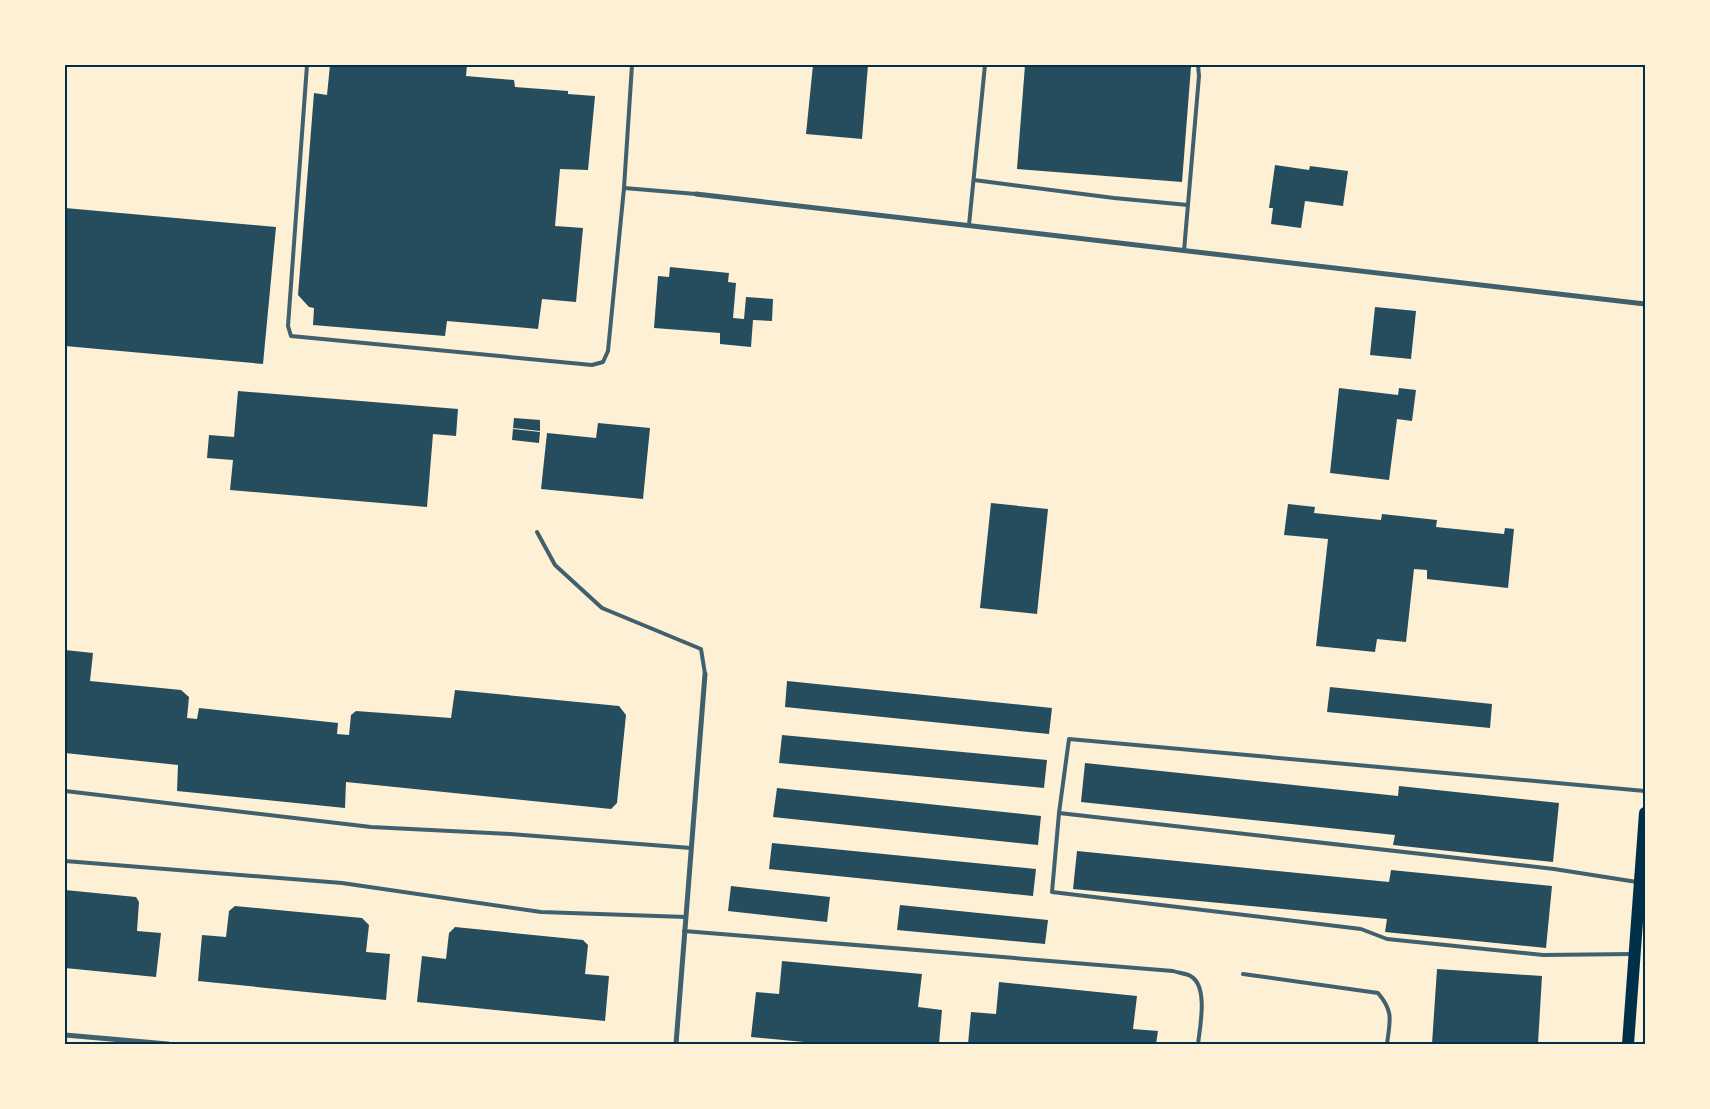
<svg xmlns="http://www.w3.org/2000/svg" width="1710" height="1109" viewBox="0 0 1710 1109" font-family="'Alegreya Sans',sans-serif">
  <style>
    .building { fill: #264d5e }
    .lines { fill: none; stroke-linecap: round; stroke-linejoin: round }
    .service { stroke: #3f606c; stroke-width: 4 }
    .minor { stroke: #3f606c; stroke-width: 5 }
    .primary { stroke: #003049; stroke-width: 12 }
    .neatline { fill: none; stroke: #003049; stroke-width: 2 }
  </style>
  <rect width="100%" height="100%" fill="#fdf0d5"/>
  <g class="building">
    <polygon points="330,65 467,65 466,76 514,80 515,87 568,91 568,94 595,96 588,170 560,169 555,226 583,228 576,302 542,299 538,329 447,321 445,336 313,325 314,308 309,307 298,295 314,93 327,95"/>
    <polygon points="813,65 868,65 862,139 806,134"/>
    <polygon points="1025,65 1162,65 1191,67 1182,182 1017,169"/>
    <polygon points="1275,165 1309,170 1310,166 1348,171 1343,206 1305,201 1301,228 1271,224 1273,208 1269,208"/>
    <polygon points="65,208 276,227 263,364 65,346"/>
    <polygon points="670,267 729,273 728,282 736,283 733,318 744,319 746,297 773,299 772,321 753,320 751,347 720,344 720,333 654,328 658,276 669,277"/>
    <polygon points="1375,307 1416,311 1411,359 1370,355"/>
    <polygon points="1339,388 1398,395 1399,388 1416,390 1412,421 1397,419 1389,480 1330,473"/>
    <polygon points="238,391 458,409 456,436 433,434 427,507 230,490 233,460 207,458 209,435 234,437"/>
    <polygon points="514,418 540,420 540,431 513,428"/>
    <polygon points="598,423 650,428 643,499 541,489 547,433 596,438"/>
    <polygon points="513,429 540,432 539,443 512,440"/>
    <polygon points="991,503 1048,509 1037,614 980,608"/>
    <polygon points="1288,504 1315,507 1314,513 1381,520 1382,514 1437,520 1436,527 1504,534 1505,528 1514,529 1508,588 1427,579 1427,570 1414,569 1406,642 1377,639 1375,652 1316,646 1328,539 1284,535"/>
    <polygon points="65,650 93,653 90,681 181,690 189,697 187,718 197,719 199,708 338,723 337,734 349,735 351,715 356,711 451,718 455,690 619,706 626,715 617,803 611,809 346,782 345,808 177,791 178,765 65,753"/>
    <polygon points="787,681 1052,708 1049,734 785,707"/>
    <polygon points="1330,687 1492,704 1490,728 1327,712"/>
    <polygon points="782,735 1047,760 1044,788 779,763"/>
    <polygon points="1085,763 1398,796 1399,786 1559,803 1553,862 1393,845 1395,835 1081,802"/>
    <polygon points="777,788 1041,816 1038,845 773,817"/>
    <polygon points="772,843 1036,869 1033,896 769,869"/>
    <polygon points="1077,851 1389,882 1391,870 1552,886 1546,948 1385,932 1387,919 1073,889"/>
    <polygon points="731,886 830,897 827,922 728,911"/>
    <polygon points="65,890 136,897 139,902 137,931 161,933 156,977 65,968"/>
    <polygon points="900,905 1048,920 1045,944 897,930"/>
    <polygon points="235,906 362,918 369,925 366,952 390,954 386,1000 198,981 202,935 226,937 229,911"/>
    <polygon points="455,927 583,940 588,945 585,974 609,976 605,1021 417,1002 422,956 446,959 449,933"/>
    <polygon points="782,961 922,974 918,1007 942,1010 939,1044 825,1044 751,1037 756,992 779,994"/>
    <polygon points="1437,969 1542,976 1538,1044 1432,1044"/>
    <polygon points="999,982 1137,996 1133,1029 1158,1031 1156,1044 968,1044 971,1012 996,1014"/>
  </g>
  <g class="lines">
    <g class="service">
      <polyline points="307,65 288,326 291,336 592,365 603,362 608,351 624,188 632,65"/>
      <polyline points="974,180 1114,198 1188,205"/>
      <polyline points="624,188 696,194"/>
      <polyline points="969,225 985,65"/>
      <polyline points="1184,251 1199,76 1198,65"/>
      <polyline points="537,532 555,565 602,608 701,649 705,674"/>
      <polyline points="65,791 371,827 510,834 691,848"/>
      <polyline points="1059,813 1052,892 1361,929 1387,939 1543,955 1633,954"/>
      <polyline points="65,861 342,883 541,912 686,917"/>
      <polyline points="1637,882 1554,869 1059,813 1069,739 1645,791"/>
      <path d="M684,931L1173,971C1178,973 1187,973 1192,977C1208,988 1200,1027 1198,1044"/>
      <path d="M1243,974L1378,993C1394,1012 1390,1020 1387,1044"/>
    </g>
    <g class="minor">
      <polyline points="696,194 1645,304"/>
      <polyline points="65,1035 168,1044"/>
      <polyline points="676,1044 705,674"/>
    </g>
    <polyline class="primary" points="1628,1044 1645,813"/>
  </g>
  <rect width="1710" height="1109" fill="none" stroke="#fdf0d5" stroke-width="132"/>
  <rect x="66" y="66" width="1578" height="977" class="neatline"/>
</svg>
